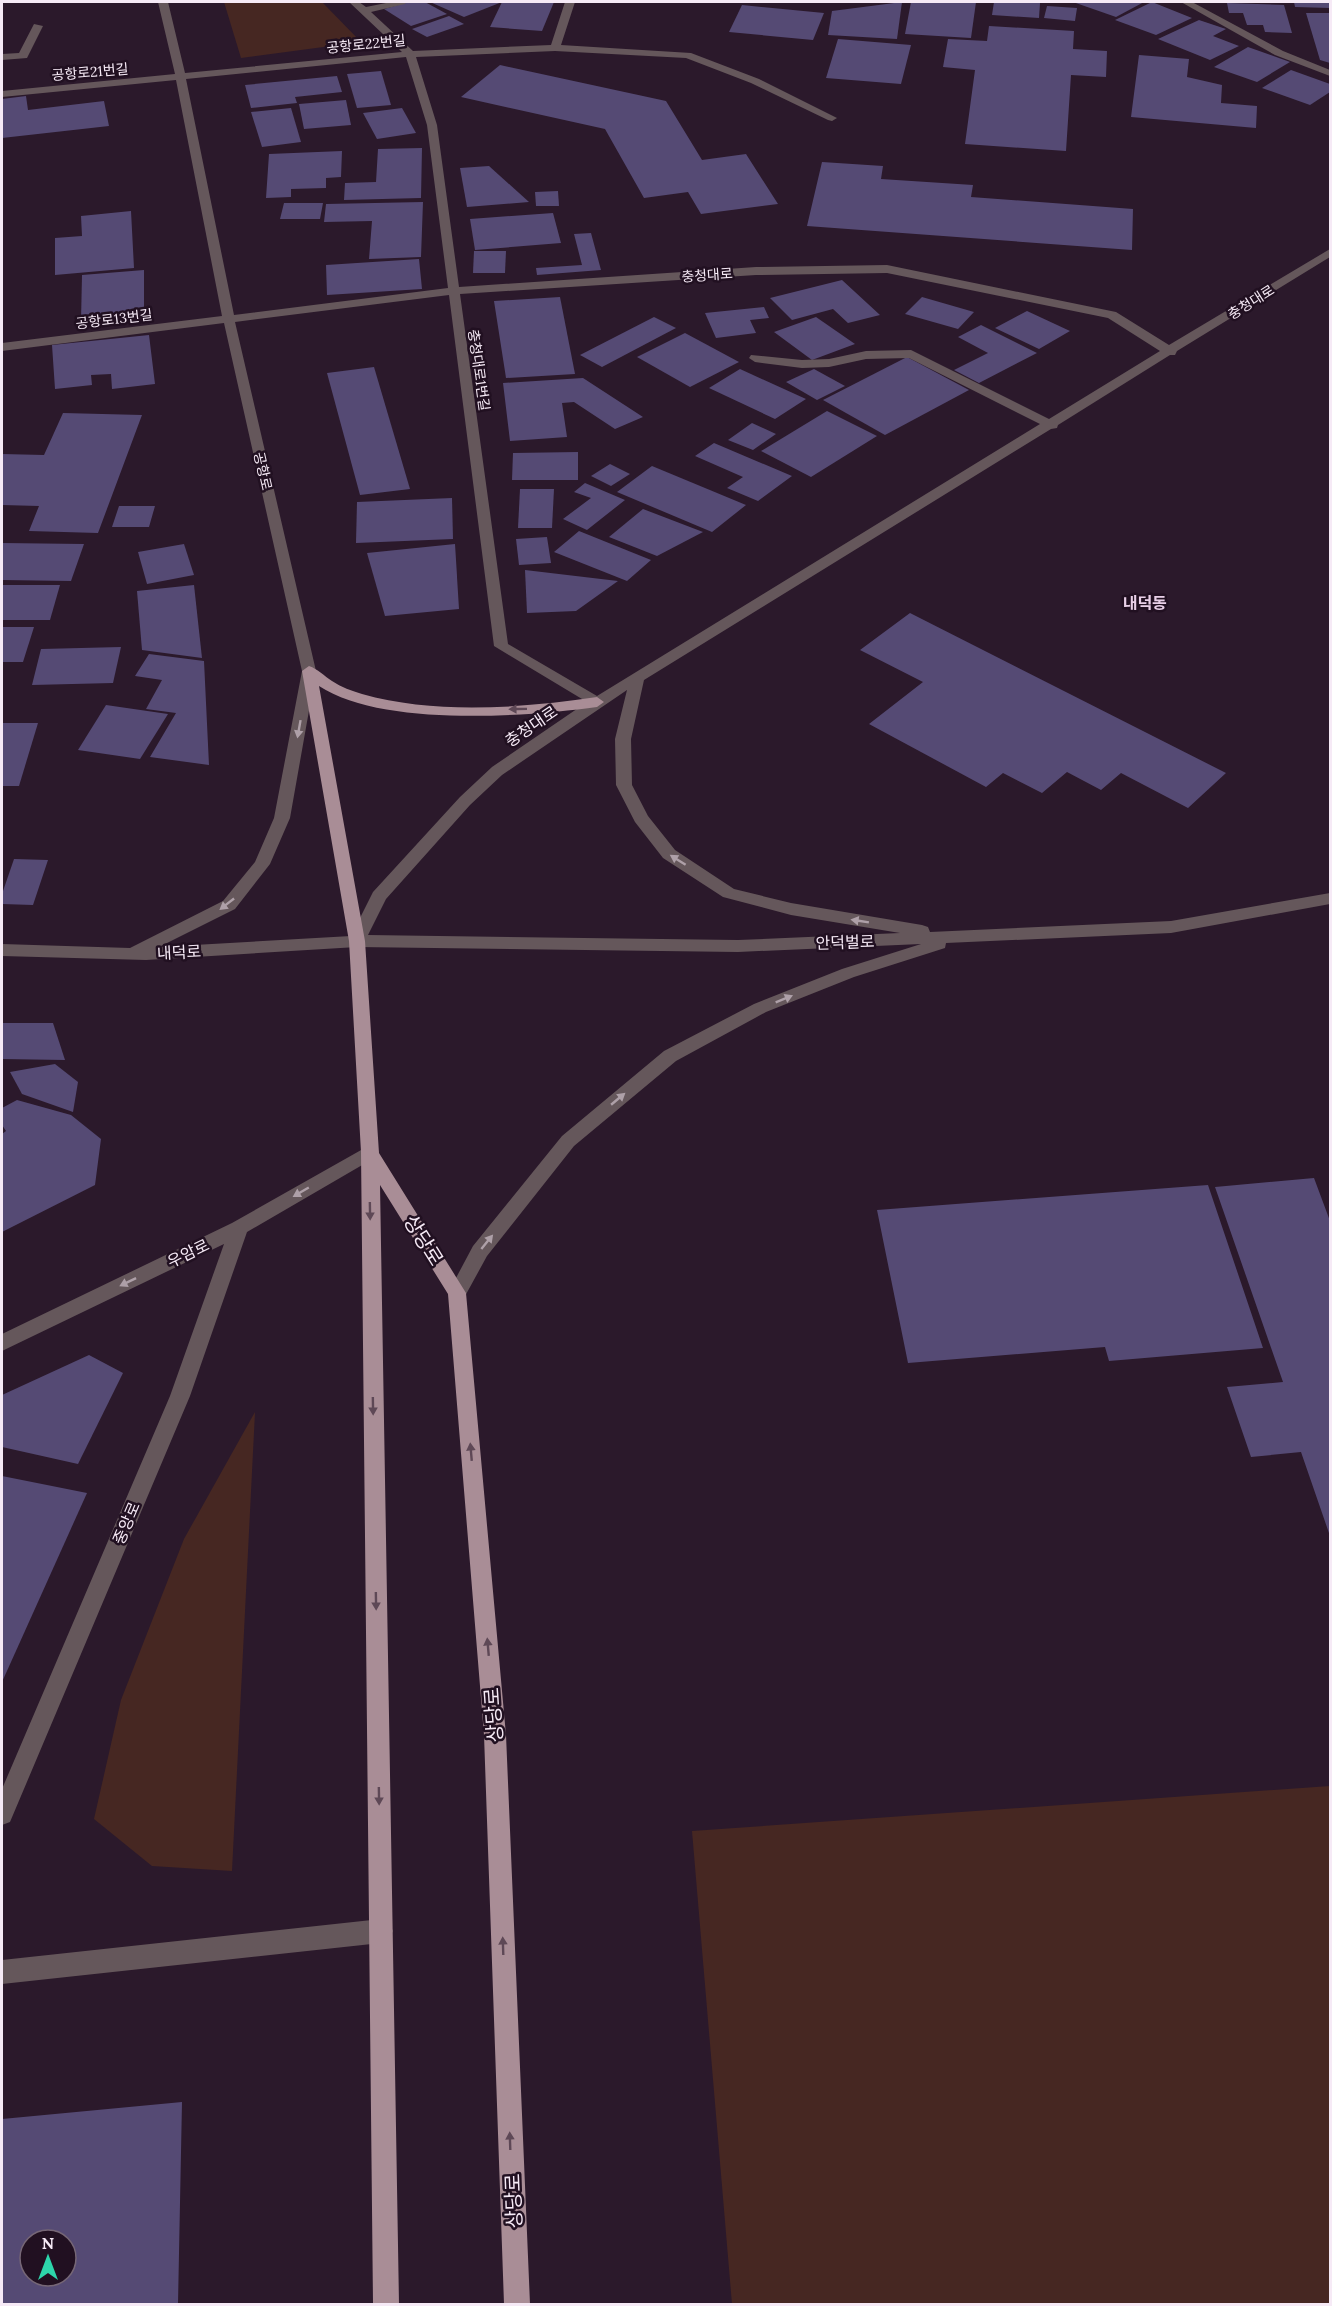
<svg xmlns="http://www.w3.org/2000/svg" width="1332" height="2306" viewBox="0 0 1332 2306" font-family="Lora,'Noto Sans KR',serif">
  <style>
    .green { fill: #462722 }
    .building { fill: #554a74; fill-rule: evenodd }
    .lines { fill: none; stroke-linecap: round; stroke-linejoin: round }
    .minor { fill: #65575b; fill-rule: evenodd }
    .major { fill: #a98d96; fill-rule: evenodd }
    .oneway { fill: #5e4856 }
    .oneway2 { fill: #aea0a8 }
    .labels { text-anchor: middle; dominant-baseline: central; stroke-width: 5; stroke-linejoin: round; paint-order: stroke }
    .far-street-label { font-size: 14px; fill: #f6eaf6; stroke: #211021 }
    .far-quarter-label { font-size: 16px; font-weight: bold; fill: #e8cfe7; stroke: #211021 }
    .street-label { font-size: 16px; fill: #f6eaf6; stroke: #211021 }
    .near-street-label { font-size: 20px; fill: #f6eaf6; stroke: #211021 }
  </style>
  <rect width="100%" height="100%" fill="#2b192b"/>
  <g class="green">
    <polygon points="224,2 322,2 361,42 241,58"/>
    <polygon points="255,1412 232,1871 152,1866 94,1819 121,1700 184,1539"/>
    <polygon points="1330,1786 1330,2304 732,2304 692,1831"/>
  </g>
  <g class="building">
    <polygon points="409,2 425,2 447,14 411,26 384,9"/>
    <polygon points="430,2 502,2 464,17"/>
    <polygon points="502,2 554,2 542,31 490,27"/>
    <polygon points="902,2 897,39 828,35 832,11"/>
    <polygon points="911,2 976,2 971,38 905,34"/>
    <polygon points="994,2 1040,3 1039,18 992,15"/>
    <polygon points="1073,2 1144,2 1116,17"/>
    <polygon points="1152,2 1192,18 1156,35 1115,20"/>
    <polygon points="1294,2 1330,2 1330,8 1295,7"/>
    <polygon points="1227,3 1284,5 1292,33 1265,32 1263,25 1247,25 1243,13 1229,13"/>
    <polygon points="742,5 824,13 813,40 729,32"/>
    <polygon points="1047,6 1077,8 1075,21 1044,18"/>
    <polygon points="1306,13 1330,13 1330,63 1320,60"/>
    <polygon points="449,16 464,24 427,37 412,29"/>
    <polygon points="1199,20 1226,29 1213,36 1239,46 1210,60 1158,39"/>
    <polygon points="989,26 1074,31 1073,49 1107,51 1106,77 1071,75 1066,151 965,144 975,70 943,67 948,39 987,41"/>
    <polygon points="838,39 911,45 901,84 826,78"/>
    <polygon points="1248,47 1290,62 1257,82 1214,67"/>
    <polygon points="1139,55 1189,59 1187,77 1222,85 1221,103 1257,106 1256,128 1131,117"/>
    <polygon points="500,65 666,101 702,160 746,154 778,204 701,214 688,192 644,198 605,129 461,97"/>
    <polygon points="1291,70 1330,84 1330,92 1310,105 1262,88"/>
    <polygon points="381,71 391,105 357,108 347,74"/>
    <polygon points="337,76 342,92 295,97 297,103 251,108 245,85"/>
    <polygon points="26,96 28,110 104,101 109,126 2,138 2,99"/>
    <polygon points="346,100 351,125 304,129 299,104"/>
    <polygon points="291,108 301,142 262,147 251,112"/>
    <polygon points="402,108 416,133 377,139 363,113"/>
    <polygon points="422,148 421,198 344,200 345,183 376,182 378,149"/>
    <polygon points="342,151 341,177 326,178 326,188 291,189 291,197 266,198 269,154"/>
    <polygon points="822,162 883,166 881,179 973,185 971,197 1133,209 1132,250 807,226"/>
    <polygon points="489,166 529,202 467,207 460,168"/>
    <polygon points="558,191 559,206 536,206 535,192"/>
    <polygon points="423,202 421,257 369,259 372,221 324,222 326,204"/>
    <polygon points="284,203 323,203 320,219 280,219"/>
    <polygon points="131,211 134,268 55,275 55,238 82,236 81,216"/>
    <polygon points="553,213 561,243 475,250 470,219"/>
    <polygon points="591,233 601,270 537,275 536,268 582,265 574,234"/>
    <polygon points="474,251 506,251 505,273 473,273"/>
    <polygon points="419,259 422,289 327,295 326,265"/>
    <polygon points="144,270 144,315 81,321 82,275"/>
    <polygon points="842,280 880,315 848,323 833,309 792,320 770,298"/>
    <polygon points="560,297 575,374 506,378 494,301"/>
    <polygon points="922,297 974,312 958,329 905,314"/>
    <polygon points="764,307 769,318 750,320 756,333 716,338 705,313"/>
    <polygon points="1027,311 1070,331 1039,349 995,328"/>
    <polygon points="654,317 676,328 602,367 580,355"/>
    <polygon points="816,317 855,344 812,360 774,332"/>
    <polygon points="981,325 1037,353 979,383 954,370 988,353 958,337"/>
    <polygon points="685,333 739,362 690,387 637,357"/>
    <polygon points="149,335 155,384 112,389 111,374 91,375 92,385 55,389 52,345"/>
    <polygon points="907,357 969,390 885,435 823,400"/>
    <polygon points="374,367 410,489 360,495 327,373"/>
    <polygon points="740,369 806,399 775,419 709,388"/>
    <polygon points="814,369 845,386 817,400 786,382"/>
    <polygon points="583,378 643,417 615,429 574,402 562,403 567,437 510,441 503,383"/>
    <polygon points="827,411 877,436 811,477 761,451"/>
    <polygon points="63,413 142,415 98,533 29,531 39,506 2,505 2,454 44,455"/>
    <polygon points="752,423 776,434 753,450 728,440"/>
    <polygon points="714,443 792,476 758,501 727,488 743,477 695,456"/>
    <polygon points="578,452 578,480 512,480 513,453"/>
    <polygon points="610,464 630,474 611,486 591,476"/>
    <polygon points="652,466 746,505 712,532 617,492"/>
    <polygon points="585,483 625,500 587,530 563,519 591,498 574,492"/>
    <polygon points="520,489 554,489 552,528 518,528"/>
    <polygon points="452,498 453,539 356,543 357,502"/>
    <polygon points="119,506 155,506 149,527 112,527"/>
    <polygon points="643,509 703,532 657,556 609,537"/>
    <polygon points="579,531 651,560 627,581 554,552"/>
    <polygon points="547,537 551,563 519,565 516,539"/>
    <polygon points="2,543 84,544 71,581 2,580"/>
    <polygon points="184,544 194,575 147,584 138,552"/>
    <polygon points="455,544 459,609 385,616 367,553"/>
    <polygon points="525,570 618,581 576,611 527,613"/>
    <polygon points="2,585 60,585 50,620 2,620"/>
    <polygon points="194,585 202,658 142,650 137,591"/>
    <polygon points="910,613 1226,773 1188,808 1121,773 1101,790 1067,772 1042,793 1003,773 986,787 869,724 923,682 860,650"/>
    <polygon points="2,627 34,627 23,662 2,662"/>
    <polygon points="121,647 113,683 32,685 41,649"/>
    <polygon points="149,654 204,661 209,765 150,757 176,713 146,709 162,680 135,676"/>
    <polygon points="106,705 168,714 140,759 78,750"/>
    <polygon points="2,723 38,723 19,786 2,786"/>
    <polygon points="14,859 48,860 33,905 2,904 2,894"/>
    <polygon points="2,1023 53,1023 65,1060 2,1059"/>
    <polygon points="55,1064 78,1082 73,1112 22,1094 10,1072"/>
    <polygon points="17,1100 71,1115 101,1139 95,1185 2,1232 2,1134 6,1131 2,1125 2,1108"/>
    <polygon points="1314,1178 1330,1221 1330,1536 1301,1452 1251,1457 1227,1387 1283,1382 1215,1187"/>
    <polygon points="1208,1185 1263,1348 1109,1361 1105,1347 908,1363 877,1210"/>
    <polygon points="89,1355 123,1373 78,1464 2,1447 2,1395"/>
    <polygon points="2,1476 87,1493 2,1682"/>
    <path d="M182,2102L178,2304H2V2119ZM30,2240H66V2276H30Z"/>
  </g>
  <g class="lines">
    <g class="minor">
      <path d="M158,2H168L185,73L402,52L349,2H359L366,7L391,2H406L405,4L371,12L413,51L551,45L565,2H575L561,45L691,53L759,79L837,118L832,121L828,120L751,83L686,58L555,51L416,57L437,125L459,287L756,267L887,265L1116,312L1169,345L1330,249V257L1177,351L1175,355H1170L1058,425L1057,428L1051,429L644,680L631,739L632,785L648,816L675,850L734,889L791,903L922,925L928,927L930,932L1171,921L1330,893V904L1171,933L946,943L945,948L854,977L766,1012L676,1061L574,1146L487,1256L464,1298L457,1301L450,1298L448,1293L473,1246L562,1136L664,1051L754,1004L842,969L921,944L738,952L357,947L146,960L2,956V944L130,948L223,901L255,862L274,818L302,671L224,323L2,351V343L222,316L176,80L2,97V91L175,74ZM406,57L427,125L448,288L234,315L186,79ZM887,273L1108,318L1160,351L1049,419L911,350L866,351L829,359L802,360L751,355L749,358L755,362L802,368L829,367L866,359L909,358L1040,424L597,696L508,644L460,294L756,275ZM449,295L494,646L587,702L492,767L460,797L373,892L351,936L159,947L235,909L270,864L290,818L316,671L235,322ZM627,690L615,739L616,785L635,822L663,858L723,897L791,915L900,933L738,940L368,935L386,899L470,805L502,775Z"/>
      <polygon points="1181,2 1192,2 1283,51 1330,70 1330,76 1275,55"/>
      <polygon points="34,24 43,26 27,58 2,60 2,54 19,53"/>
      <polygon points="370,1145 376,1147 379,1152 376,1157 247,1232 190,1396 10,1822 2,1825 2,1789 170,1396 224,1244 2,1351 2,1334 232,1223"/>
      <polygon points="381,1919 389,1923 393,1931 389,1939 381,1943 2,1984 2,1960"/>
    </g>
    <path class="major" d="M309,666C318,669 324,676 332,681C341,687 352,691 362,694C436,715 522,708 597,697L604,702L597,707C525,717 381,727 319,686L365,941L379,1153L466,1293L506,1735L530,2304H504L484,1735L448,1294L380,1185L399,2304H373L361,1152L349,941L302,671Z"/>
  </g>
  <defs><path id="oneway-solid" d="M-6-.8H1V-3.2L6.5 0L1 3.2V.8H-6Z" transform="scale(1.5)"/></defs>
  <g class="oneway">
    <use href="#oneway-solid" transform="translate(518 709) rotate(179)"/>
    <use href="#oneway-solid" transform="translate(370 1211) rotate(89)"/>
    <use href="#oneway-solid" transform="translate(373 1406) rotate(89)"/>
    <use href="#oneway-solid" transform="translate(471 1452) rotate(-95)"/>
    <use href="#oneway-solid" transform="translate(376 1601) rotate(89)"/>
    <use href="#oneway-solid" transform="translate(488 1647) rotate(-95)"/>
    <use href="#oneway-solid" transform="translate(379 1796) rotate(89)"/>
    <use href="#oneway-solid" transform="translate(503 1946) rotate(-92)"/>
    <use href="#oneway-solid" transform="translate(510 2141) rotate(-92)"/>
  </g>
  <g class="oneway2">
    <use href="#oneway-solid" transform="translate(299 729) rotate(100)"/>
    <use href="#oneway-solid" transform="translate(678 860) rotate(-148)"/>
    <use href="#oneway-solid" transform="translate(227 904) rotate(142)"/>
    <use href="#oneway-solid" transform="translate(860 921) rotate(-171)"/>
    <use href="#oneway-solid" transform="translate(784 999) rotate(-22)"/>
    <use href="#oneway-solid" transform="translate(618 1099) rotate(-40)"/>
    <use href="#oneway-solid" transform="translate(301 1192) rotate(150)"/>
    <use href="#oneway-solid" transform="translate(487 1242) rotate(-51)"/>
    <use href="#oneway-solid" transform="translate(128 1282) rotate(154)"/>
  </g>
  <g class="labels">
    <g class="far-street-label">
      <text transform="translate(366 44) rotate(-6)">공항로22번길</text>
      <text transform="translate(90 72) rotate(-5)">공항로21번길</text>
      <text transform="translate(707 275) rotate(-4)">충청대로</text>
      <text transform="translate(1251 302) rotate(-32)">충청대로</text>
      <text transform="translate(114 319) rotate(-7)">공항로13번길</text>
      <text transform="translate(479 370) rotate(82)">충청대로1번길</text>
      <text transform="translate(263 471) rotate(77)">공항로</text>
    </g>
    <g class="far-quarter-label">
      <text x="1145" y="603">내덕동</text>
    </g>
    <g class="street-label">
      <text transform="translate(531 726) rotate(-34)">충청대로</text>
      <text transform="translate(845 942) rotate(-2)">안덕벌로</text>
      <text transform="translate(179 952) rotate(-3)">내덕로</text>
      <text transform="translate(188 1253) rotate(-26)">우암로</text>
      <text transform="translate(126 1523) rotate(-67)">중앙로</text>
    </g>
    <g class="near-street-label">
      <text transform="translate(424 1240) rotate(58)">상당로</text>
      <text transform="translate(493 1715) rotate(-94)">상당로</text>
      <text transform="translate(513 2201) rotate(-92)">상당로</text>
    </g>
  </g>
  <rect width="1332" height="2306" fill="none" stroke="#f6eaf6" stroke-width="6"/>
  <g transform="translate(48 2258)"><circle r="28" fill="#211021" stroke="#766776" stroke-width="1.5"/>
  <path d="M0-4.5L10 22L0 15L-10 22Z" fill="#2dd5ab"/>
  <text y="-9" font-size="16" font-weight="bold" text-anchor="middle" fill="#f6eaf6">N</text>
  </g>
</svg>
